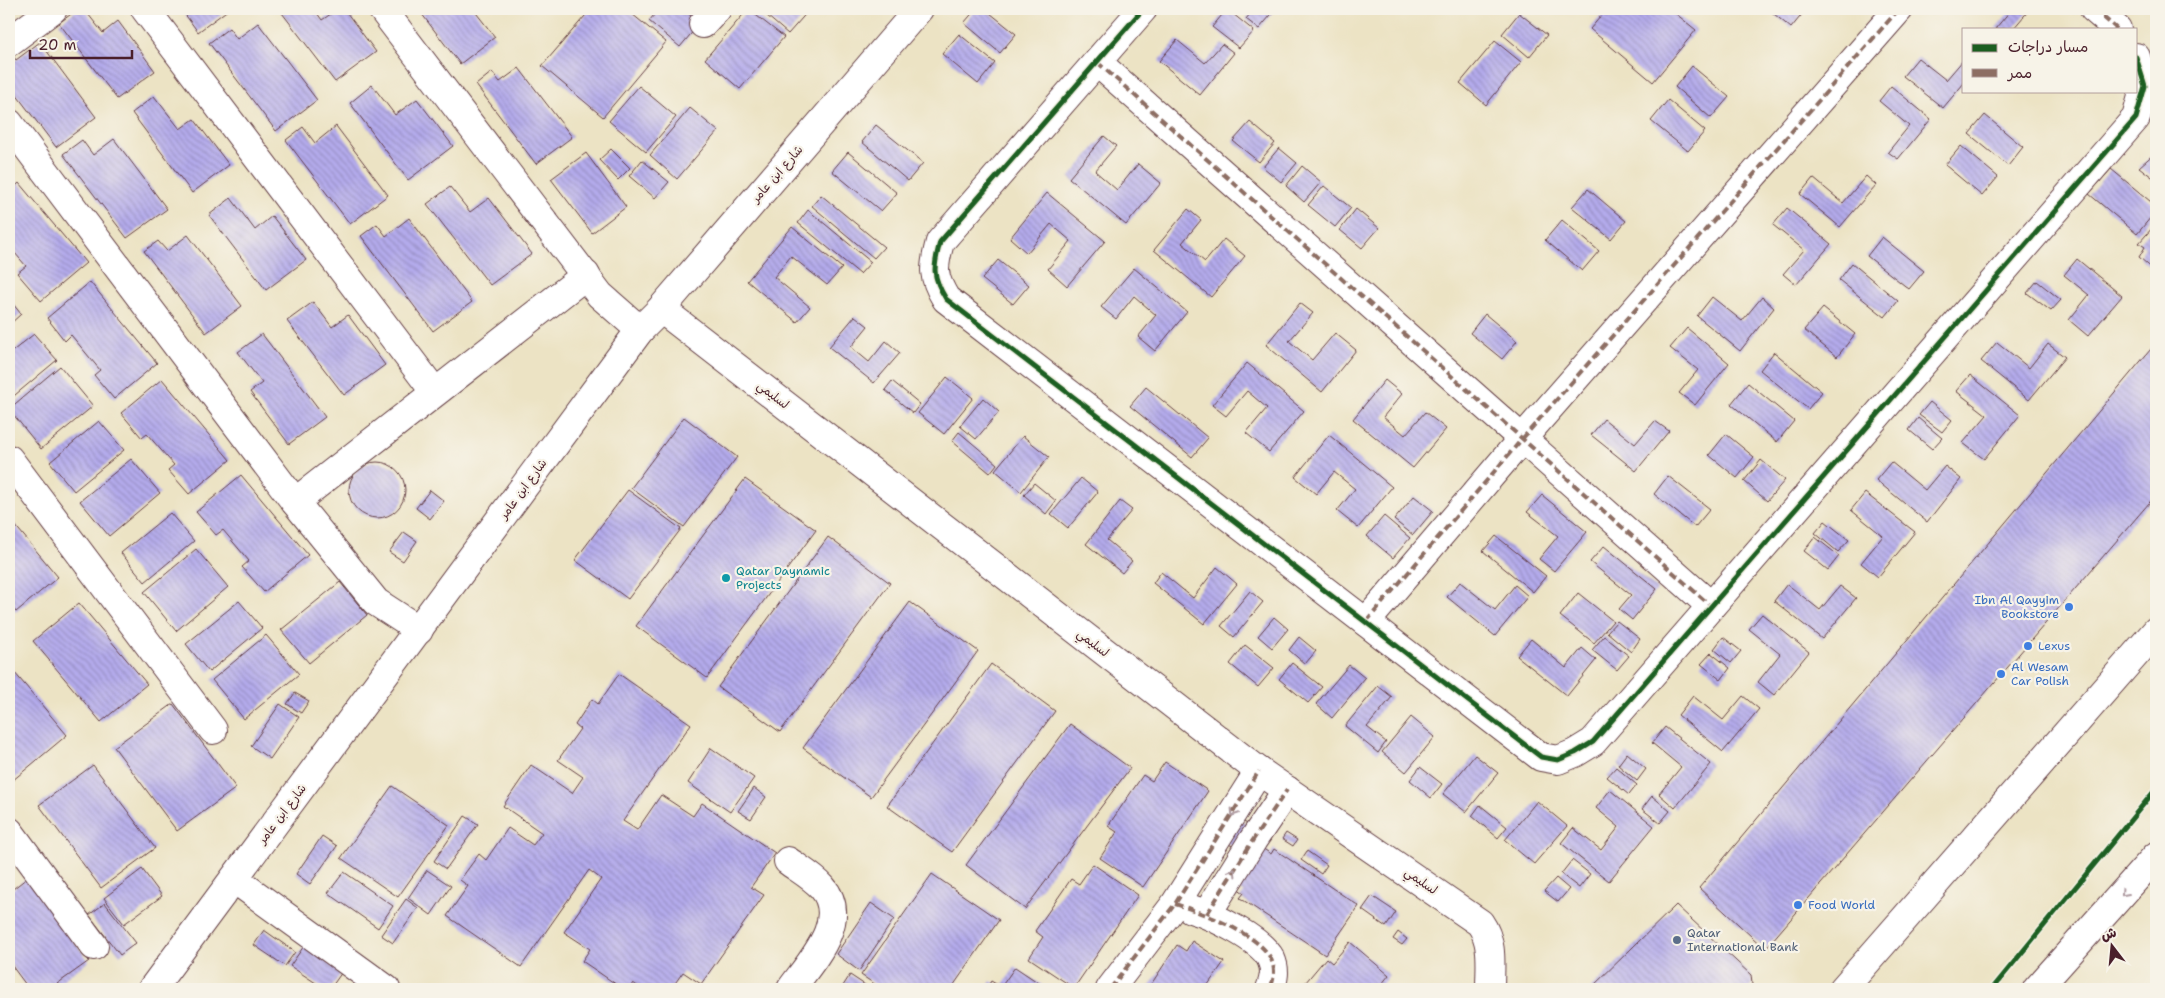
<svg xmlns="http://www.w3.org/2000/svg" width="2165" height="998" viewBox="0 0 2165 998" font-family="'Shantell Sans','Playpen Sans Arabic',sans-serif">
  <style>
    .building { fill: url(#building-back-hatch) }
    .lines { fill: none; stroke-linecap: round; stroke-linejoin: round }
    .minor-casing { stroke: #623c42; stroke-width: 30 }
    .major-casing { stroke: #623c42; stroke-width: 30 }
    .minor { stroke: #fff; stroke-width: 28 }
    .major { stroke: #fff; stroke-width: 28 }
    .quiet { stroke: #8d6e63; stroke-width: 4; stroke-dasharray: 8 4; stroke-linecap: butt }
    .cycleway-casing { stroke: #f7f3e8; stroke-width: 8 }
    .cycleway { stroke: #1b5e20; stroke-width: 5 }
    .oneway { stroke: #ae9aa0 }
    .culture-dot { fill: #0f9aa8; stroke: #f7f3e8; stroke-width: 2 }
    .shop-dot { fill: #3f7fe0; stroke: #f7f3e8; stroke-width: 2 }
    .service-dot { fill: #5c6f8a; stroke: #f7f3e8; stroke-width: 2 }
    .labels { text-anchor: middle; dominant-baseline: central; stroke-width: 4.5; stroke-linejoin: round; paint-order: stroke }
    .street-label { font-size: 12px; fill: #4a1f2b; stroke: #f7f3e8 }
    .culture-label { font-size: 12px; fill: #0d838f; stroke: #f7f3e8; text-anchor: start }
    .shop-label { font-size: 12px; fill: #366cbe; stroke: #f7f3e8; text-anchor: start }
    .service-label { font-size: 12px; fill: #4e5e75; stroke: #f7f3e8; text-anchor: start }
  </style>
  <defs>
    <pattern id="building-back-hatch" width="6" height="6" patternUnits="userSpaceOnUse" patternTransform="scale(1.25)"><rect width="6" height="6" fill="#b4abec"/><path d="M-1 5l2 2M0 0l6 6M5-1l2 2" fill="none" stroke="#948bbf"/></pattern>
  </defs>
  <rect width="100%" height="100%" fill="#f7f3e8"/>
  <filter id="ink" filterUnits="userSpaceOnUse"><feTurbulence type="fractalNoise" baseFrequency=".02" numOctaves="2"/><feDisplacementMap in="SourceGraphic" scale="10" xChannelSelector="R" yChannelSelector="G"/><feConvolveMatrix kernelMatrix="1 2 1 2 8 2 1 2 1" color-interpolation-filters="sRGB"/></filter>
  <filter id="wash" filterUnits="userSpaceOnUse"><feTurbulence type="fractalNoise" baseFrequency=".0096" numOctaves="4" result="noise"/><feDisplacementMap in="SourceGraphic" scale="20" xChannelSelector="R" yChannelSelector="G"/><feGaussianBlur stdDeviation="1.12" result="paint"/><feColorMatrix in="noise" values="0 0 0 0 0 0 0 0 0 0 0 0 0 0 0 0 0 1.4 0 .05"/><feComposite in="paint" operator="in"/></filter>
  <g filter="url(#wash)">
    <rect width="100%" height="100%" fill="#ece3c4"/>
    <g id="blocks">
      <g class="building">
        <polygon points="78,9 84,9 103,33 118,21 155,71 117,99 59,23"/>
        <polygon points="181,9 229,9 198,32"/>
        <polygon points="279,9 314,9 322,20 338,9 344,9 376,52 335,82"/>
        <polygon points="418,9 473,9 495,37 460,64"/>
        <polygon points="591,9 626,9 666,42 603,117 542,66"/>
        <polygon points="659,9 682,9 700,23 680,47 649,21"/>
        <polygon points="748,9 784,37 740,89 705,59"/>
        <polygon points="759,9 810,9 788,34"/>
        <polygon points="976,9 985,9 1016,34 1000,53 964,23"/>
        <polygon points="1227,9 1254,31 1239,48 1212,27"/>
        <polygon points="1254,9 1276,9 1259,29 1246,19"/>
        <polygon points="1607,9 1670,9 1696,30 1653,82 1590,29"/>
        <polygon points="1768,9 1801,9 1804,12 1791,28"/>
        <polygon points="2009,9 2030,9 2013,29 1995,29 2011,10"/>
        <polygon points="1519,13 1547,35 1529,57 1502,34"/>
        <polygon points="258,23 317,100 276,131 209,43 229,28 237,39"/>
        <polygon points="959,34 995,63 978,84 942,54"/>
        <polygon points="1177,40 1205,63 1222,44 1234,53 1200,95 1159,61"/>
        <polygon points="1495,41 1521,62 1486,105 1460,83"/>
        <polygon points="40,42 96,117 56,147 9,85 9,51 16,60"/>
        <polygon points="1918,58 1946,80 1964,59 1964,83 1943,108 1903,76"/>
        <polygon points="1692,66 1729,97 1711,118 1675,87"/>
        <polygon points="519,68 572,137 536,164 476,85 492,72 500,82"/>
        <polygon points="372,85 395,115 417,99 453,146 408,180 350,103"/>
        <polygon points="639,86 676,117 646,152 609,121"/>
        <polygon points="1891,86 1931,119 1898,159 1888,152 1909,126 1879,101"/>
        <polygon points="154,96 180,129 194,119 229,165 192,193 132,113"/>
        <polygon points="1668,100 1705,131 1688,151 1651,121"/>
        <polygon points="690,108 718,131 677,179 650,155"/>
        <polygon points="1985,115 2023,147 2008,166 1969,134"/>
        <polygon points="1250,122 1275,143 1259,162 1233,141"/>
        <polygon points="876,125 923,163 908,181 862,142"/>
        <polygon points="336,126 388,195 350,224 286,140 303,127 315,143"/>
        <polygon points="1104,136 1116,146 1095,171 1117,190 1138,164 1161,183 1126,225 1069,178"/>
        <polygon points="114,139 167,209 127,238 63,154 82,140 93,155"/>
        <polygon points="1961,146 1998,177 1982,196 1945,165"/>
        <polygon points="1279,148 1297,163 1281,182 1263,167"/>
        <polygon points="611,149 630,168 618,180 599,160"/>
        <polygon points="848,152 897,193 881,211 832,171"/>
        <polygon points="2156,152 2156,180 2139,167"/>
        <polygon points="586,153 626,207 592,233 551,179"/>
        <polygon points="642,160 669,182 655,198 629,176"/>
        <polygon points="1302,166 1321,182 1304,202 1286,186"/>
        <polygon points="2111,169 2156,206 2156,211 2137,234 2089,194"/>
        <polygon points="1866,176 1876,185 1840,227 1800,194 1813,178 1843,203"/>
        <polygon points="19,183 86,263 41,301 17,273 26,266 9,246 9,192"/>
        <polygon points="1324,186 1351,208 1335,227 1308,205"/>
        <polygon points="450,187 470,212 489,198 532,254 490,285 427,204"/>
        <polygon points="1588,189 1626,221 1611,239 1572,207"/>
        <polygon points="1047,193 1105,241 1067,286 1048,269 1071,241 1051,224 1027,253 1010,238"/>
        <polygon points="821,195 884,247 874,258 812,206"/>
        <polygon points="231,198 255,230 272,216 306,260 266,290 209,215"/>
        <polygon points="1787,208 1831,244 1796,285 1783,274 1804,250 1773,225"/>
        <polygon points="1188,209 1201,220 1182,243 1205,262 1224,239 1245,256 1211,297 1154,250"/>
        <polygon points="1356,209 1379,228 1362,248 1340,230"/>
        <polygon points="808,210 871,262 860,274 798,223"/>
        <polygon points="409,218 472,302 433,331 361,236 377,224 386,236"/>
        <polygon points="1562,220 1599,251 1582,271 1545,240"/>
        <polygon points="792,227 842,268 827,285 791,256 774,277 810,307 797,322 747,281"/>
        <polygon points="2153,227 2156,230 2156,272 2139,257 2145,247 2139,243"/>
        <polygon points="188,235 242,306 206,333 144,251 158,241 167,251"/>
        <polygon points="1882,237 1924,271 1909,289 1867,256"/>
        <polygon points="2077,259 2122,296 2088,336 2069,320 2089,295 2064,275"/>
        <polygon points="998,260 1029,285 1013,304 982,279"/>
        <polygon points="1852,263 1898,301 1885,317 1839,280"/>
        <polygon points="1134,268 1187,312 1155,351 1138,337 1156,315 1134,296 1116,319 1101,307"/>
        <polygon points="2037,281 2061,300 2051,311 2027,293"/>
        <polygon points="90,282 157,363 114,399 94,375 100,370 71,335 65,341 47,318"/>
        <polygon points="1712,297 1742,321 1762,297 1774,308 1740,351 1697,316"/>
        <polygon points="9,299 21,314 9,325"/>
        <polygon points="313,302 332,327 348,315 385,365 344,395 287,321"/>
        <polygon points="1300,303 1313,313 1289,341 1312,360 1335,333 1356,350 1322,392 1266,345"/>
        <polygon points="1823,308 1855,334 1837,357 1804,330"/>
        <polygon points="1485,314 1517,341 1502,359 1470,333"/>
        <polygon points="855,316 868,326 851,347 869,362 886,341 900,353 874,383 829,347"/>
        <polygon points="1687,328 1729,363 1695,405 1679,393 1698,370 1670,348"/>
        <polygon points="34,334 57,360 9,400 9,354"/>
        <polygon points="262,334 325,417 289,444 250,392 262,383 238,352"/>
        <polygon points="1997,342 2029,368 2048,344 2065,357 2029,400 1981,361"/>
        <polygon points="2156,343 2156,495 1765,949 1699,888"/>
        <polygon points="1774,352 1822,392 1808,409 1760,370"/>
        <polygon points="1247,363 1304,411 1269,452 1246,433 1267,408 1247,391 1226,416 1212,405"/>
        <polygon points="60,366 93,406 41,449 9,409"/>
        <polygon points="1970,375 2020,415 1984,459 1963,443 1987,415 1956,391"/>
        <polygon points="947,377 973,398 944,434 918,413"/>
        <polygon points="162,379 230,460 189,494 168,470 174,465 147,434 142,438 121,413"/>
        <polygon points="1385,380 1402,394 1383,417 1405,435 1425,412 1446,429 1413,468 1353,419"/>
        <polygon points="892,381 920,404 913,413 885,390"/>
        <polygon points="1748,383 1794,421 1777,442 1731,404"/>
        <polygon points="1146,387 1208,438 1192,457 1130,406"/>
        <polygon points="983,398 999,412 976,439 960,426"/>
        <polygon points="1930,402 1952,420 1942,432 1919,415"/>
        <polygon points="684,417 737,457 684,527 631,488"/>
        <polygon points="1918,418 1942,438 1932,449 1909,430"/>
        <polygon points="1604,419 1635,444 1655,421 1669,431 1636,471 1591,435"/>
        <polygon points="99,421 124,450 74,491 50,462"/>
        <polygon points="959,432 997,464 990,473 952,441"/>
        <polygon points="1726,434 1754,457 1737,478 1709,455"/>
        <polygon points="1329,435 1392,487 1358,528 1337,511 1355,489 1334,472 1316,494 1295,477"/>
        <polygon points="1023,436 1049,457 1021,492 995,470"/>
        <polygon points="131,459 160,493 109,536 80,501"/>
        <polygon points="1761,460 1785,480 1767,501 1744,481"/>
        <polygon points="1891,462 1925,490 1945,466 1961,479 1927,522 1876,480"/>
        <circle cx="377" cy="490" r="28"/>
        <polygon points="241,475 308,555 264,592 242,567 249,561 223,530 216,535 196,512"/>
        <polygon points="1668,476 1710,509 1695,527 1654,494"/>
        <polygon points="1081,478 1098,492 1068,528 1051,514"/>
        <polygon points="745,479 816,530 707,678 636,626"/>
        <polygon points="1034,483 1056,501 1046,514 1024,495"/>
        <polygon points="430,490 444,501 430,519 416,508"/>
        <polygon points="628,490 681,529 628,599 575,560"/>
        <polygon points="1865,493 1915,532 1878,577 1861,563 1883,536 1851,510"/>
        <polygon points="1542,495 1587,532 1554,571 1539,559 1558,536 1527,512"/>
        <polygon points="1414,496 1433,511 1413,535 1394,520"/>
        <polygon points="1120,501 1132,510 1107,540 1132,561 1122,573 1086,544"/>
        <polygon points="170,513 194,541 145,582 121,553"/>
        <polygon points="1384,516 1410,538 1393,558 1367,536"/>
        <polygon points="9,518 58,577 16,612 9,604"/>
        <polygon points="1825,521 1849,540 1838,552 1815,533"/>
        <polygon points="404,532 417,541 403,561 389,552"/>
        <polygon points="1496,536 1546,576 1533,592 1483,551"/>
        <polygon points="828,537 890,583 780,732 718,687"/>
        <polygon points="1815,537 1839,556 1828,570 1804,551"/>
        <polygon points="1604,546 1657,589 1632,620 1619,609 1631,595 1590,562"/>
        <polygon points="196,549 228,587 176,631 144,592"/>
        <polygon points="1217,567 1237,584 1204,624 1153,583 1161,572 1193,598"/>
        <polygon points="340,582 367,615 309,663 281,630"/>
        <polygon points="1460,582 1495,610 1515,585 1528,596 1495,636 1447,597"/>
        <polygon points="1787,584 1820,610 1840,586 1856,598 1822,639 1774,601"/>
        <polygon points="1250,591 1263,602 1234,637 1221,626"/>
        <polygon points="1578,593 1613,621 1594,643 1560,616"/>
        <polygon points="239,601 262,628 209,672 186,644"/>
        <polygon points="910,602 978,651 871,797 803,748"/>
        <polygon points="79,603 147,684 101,722 33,641"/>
        <polygon points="1762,614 1809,652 1774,695 1758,682 1780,654 1749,629"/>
        <polygon points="1274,617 1288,629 1272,648 1258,636"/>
        <polygon points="1617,621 1640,639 1631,652 1607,632"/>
        <polygon points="266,635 299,674 244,719 212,680"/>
        <polygon points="1604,636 1629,656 1617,670 1592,650"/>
        <polygon points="1299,637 1316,651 1305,664 1289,650"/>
        <polygon points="1723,637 1741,651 1731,663 1714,649"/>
        <polygon points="1531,639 1566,668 1582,648 1596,660 1567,696 1517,656"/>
        <polygon points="1245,645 1274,668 1258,687 1230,664"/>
        <polygon points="1711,653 1730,668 1721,680 1701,664"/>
        <polygon points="1292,663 1322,687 1308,703 1279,679"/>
        <polygon points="991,664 1055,711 952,852 887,806"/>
        <polygon points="1349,665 1365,678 1332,718 1316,704"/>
        <polygon points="9,666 67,735 12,781 9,777"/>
        <polygon points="619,674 691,724 623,821 637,830 661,795 693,816 702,803 775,853 751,887 764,895 701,984 683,972 671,989 642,989 633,983 629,989 623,989 582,961 590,949 564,932 601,879 589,870 521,967 447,916 468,886 460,880 479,854 486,860 508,828 533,845 542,833 503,806 531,765 572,793 583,777 558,760 580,729 575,725 592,699 598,704"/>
        <polygon points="1378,686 1392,697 1367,727 1386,742 1378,753 1345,726"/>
        <polygon points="295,693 309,701 301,713 287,704"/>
        <polygon points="1693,696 1723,720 1743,696 1759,709 1723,752 1678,715"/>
        <polygon points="173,704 236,788 177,831 114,747"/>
        <polygon points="280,704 299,717 270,759 251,746"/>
        <polygon points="1411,717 1435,737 1406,772 1382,752"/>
        <polygon points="1070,724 1130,768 1025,909 966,865"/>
        <polygon points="1665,727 1711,764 1675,808 1659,794 1681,767 1652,743"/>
        <polygon points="711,748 754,778 730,812 688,783"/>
        <polygon points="1627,753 1646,769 1637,781 1618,765"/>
        <polygon points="1475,755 1498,773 1466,812 1443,794"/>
        <polygon points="1165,762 1208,791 1143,887 1100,858 1117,832 1108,826 1143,775 1152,781"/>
        <polygon points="93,765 155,848 101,888 39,805"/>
        <polygon points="1420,767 1442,784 1431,798 1410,780"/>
        <polygon points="1616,767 1637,785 1629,795 1607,777"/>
        <polygon points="392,786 449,825 398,897 341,858"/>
        <polygon points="754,788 766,797 751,819 738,811"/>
        <polygon points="1610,790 1654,826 1609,881 1561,843 1573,828 1601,850 1619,827 1596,808"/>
        <polygon points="1652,796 1670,811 1660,823 1642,809"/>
        <polygon points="1537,801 1567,826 1534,864 1505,840"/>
        <polygon points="1480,805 1507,827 1498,838 1472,816"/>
        <polygon points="465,816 478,824 446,869 434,861"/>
        <polygon points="1236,817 1255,829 1240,851 1221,839"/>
        <polygon points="1286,833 1297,840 1293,846 1282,839"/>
        <polygon points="322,836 337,846 310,884 296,874"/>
        <polygon points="1256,844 1271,854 1274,849 1359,906 1325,955 1240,898 1244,893 1230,883"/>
        <polygon points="1307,851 1327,865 1321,874 1301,860"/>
        <polygon points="1572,860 1590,874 1579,888 1561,874"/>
        <polygon points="1093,864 1138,895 1074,988 1029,958 1043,937 1035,931 1071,879 1079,884"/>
        <polygon points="142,869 162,896 124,924 104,898"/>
        <polygon points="427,870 451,886 431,915 408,898"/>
        <polygon points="344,872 393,906 378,928 328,893"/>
        <polygon points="932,874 999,920 951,989 882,989 861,975"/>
        <polygon points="27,878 89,961 50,989 29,989 9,962 9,892"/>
        <polygon points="1556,878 1569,889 1558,902 1544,891"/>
        <polygon points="1372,896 1396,912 1386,927 1362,910"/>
        <polygon points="406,899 418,908 393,943 381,935"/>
        <polygon points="105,903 136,943 120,955 89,915"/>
        <polygon points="871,903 894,919 859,971 836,954"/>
        <polygon points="1676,905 1751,975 1752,984 1747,989 1590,989"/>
        <polygon points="264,930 295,952 285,966 254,945"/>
        <polygon points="1398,932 1407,939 1402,945 1393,939"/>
        <polygon points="1192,941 1224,962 1205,989 1148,989 1177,945 1186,951"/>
        <polygon points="1350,942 1389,975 1378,989 1300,989 1326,958 1332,963"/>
        <polygon points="304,946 342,972 330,989 325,989 290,966"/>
        <polygon points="1015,967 1048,989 986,989 991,981 1001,987"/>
        <polygon points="850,975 871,989 841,989"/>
      </g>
    </g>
  </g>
  <g filter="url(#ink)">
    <use href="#blocks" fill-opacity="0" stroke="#623c42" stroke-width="1"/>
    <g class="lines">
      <defs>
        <g id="minor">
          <polyline points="145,9 434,391"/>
          <polyline points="382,9 600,295 640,330"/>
          <path d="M1143,9L940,242C933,268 932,276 946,299L1541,757L1558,760L1575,753L1593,742L2136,118L2145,86L2136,57"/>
          <polyline points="2094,9 2117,29"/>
          <polyline points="703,24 717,9"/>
          <polyline points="9,42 53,9"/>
          <polyline points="1097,62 1711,606"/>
          <polyline points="9,123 295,502 376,602 419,630"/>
          <path d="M661,309L1259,771L1480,923C1494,943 1490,965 1490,989"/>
          <polyline points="9,459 213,730"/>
          <polyline points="295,502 586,275"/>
          <polyline points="1366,622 1522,439 1899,9"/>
          <polyline points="9,831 94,946"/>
          <path d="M788,861C799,869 813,877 822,887C851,920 810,962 791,989"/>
          <polyline points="234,879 386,989"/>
          <path d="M1191,909C1212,915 1262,940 1271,959C1276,970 1274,979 1270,989"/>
          <polyline points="1207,914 1253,840 1287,790"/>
          <polyline points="152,989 640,330 661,309 919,9"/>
          <polyline points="1110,989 1175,904 1259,771"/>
          <polyline points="1843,989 2156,631"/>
        </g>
        <polyline id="major" points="2037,989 2156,856"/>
      </defs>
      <use href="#minor" class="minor-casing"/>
      <use href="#major" class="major-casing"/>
      <use href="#minor" class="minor"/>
      <use href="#major" class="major"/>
      <g class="quiet">
        <polyline points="2094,9 2117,29"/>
        <polyline points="1097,62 1711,606"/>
        <polyline points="1366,622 1522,439 1899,9"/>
        <path d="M1175,904C1201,912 1259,934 1271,959C1276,970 1274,979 1270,989"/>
        <polyline points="1207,914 1253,840 1287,790"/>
        <polyline points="1110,989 1175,904 1259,771"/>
      </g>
      <defs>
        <g id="cycleway">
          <path d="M1143,9L940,242C933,268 932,276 946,299L1541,757L1558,760L1575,753L1593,742L2136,118L2145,86L2136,57"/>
          <polyline points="1992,989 2156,789"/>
        </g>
      </defs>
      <use href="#cycleway" class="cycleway-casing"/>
      <use href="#cycleway" class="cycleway"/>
    </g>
    <defs><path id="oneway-chevron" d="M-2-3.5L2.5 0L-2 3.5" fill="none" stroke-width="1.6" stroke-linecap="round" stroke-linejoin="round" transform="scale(1.25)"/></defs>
    <g class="oneway">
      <use href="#oneway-chevron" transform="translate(1234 813) rotate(122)"/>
      <use href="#oneway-chevron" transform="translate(1233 872) rotate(-58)"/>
      <use href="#oneway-chevron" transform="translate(2124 893) rotate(132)"/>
    </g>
  </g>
  <circle class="culture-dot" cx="726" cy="578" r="5"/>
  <g class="shop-dot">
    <circle cx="2069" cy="607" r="5"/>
    <circle cx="2028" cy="646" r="5"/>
    <circle cx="2001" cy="674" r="5"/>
    <circle cx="1798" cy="905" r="5"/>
  </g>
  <circle class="service-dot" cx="1677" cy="940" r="5"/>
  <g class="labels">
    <g class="street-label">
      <text transform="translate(777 174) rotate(-49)">شارع ابن عامر</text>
      <text transform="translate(773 395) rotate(38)">لسليمي</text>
      <text transform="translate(523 489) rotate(-54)">شارع ابن عامر</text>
      <text transform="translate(1093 643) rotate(38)">لسليمي</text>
      <text transform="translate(282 814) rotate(-53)">شارع ابن عامر</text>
      <text transform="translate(1421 881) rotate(35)">لسليمي</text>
    </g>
    <g class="culture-label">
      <text x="736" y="571">Qatar Daynamic<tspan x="736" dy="14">Projects</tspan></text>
    </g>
    <g class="shop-label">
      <text x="2059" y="600" text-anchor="end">Ibn Al Qayyim<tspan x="2059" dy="14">Bookstore</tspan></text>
      <text x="2038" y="646">Lexus</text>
      <text x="2011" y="667">Al Wesam<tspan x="2011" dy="14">Car Polish</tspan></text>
      <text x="1808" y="905">Food World</text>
    </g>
    <g class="service-label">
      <text x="1687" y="933">Qatar<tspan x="1687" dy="14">International Bank</tspan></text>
    </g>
  </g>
  <rect width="2165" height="998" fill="none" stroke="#f7f3e8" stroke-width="30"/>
  <rect x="1962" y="28" width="175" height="65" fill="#f7f3e8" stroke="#b29e9c"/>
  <rect x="1972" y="44" width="25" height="8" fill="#1b5e20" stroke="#b29e9c"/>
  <text x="2008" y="52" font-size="15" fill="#4a1f2b">مسار دراجات</text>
  <rect x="1972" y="69" width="25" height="8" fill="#8d6e63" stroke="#b29e9c"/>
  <text x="2008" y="78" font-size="15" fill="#4a1f2b">ممر</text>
  <g transform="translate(2112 946) rotate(344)" stroke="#f7f3e8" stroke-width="4" paint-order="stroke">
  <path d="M0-4L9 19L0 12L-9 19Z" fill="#4a1f2b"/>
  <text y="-8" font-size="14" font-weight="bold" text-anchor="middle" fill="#4a1f2b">ش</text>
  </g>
  <path d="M30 50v8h102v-8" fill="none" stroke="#4a1f2b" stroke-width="2.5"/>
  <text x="38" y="50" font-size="15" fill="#4a1f2b" stroke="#f7f3e8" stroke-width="4" paint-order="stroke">20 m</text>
</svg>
